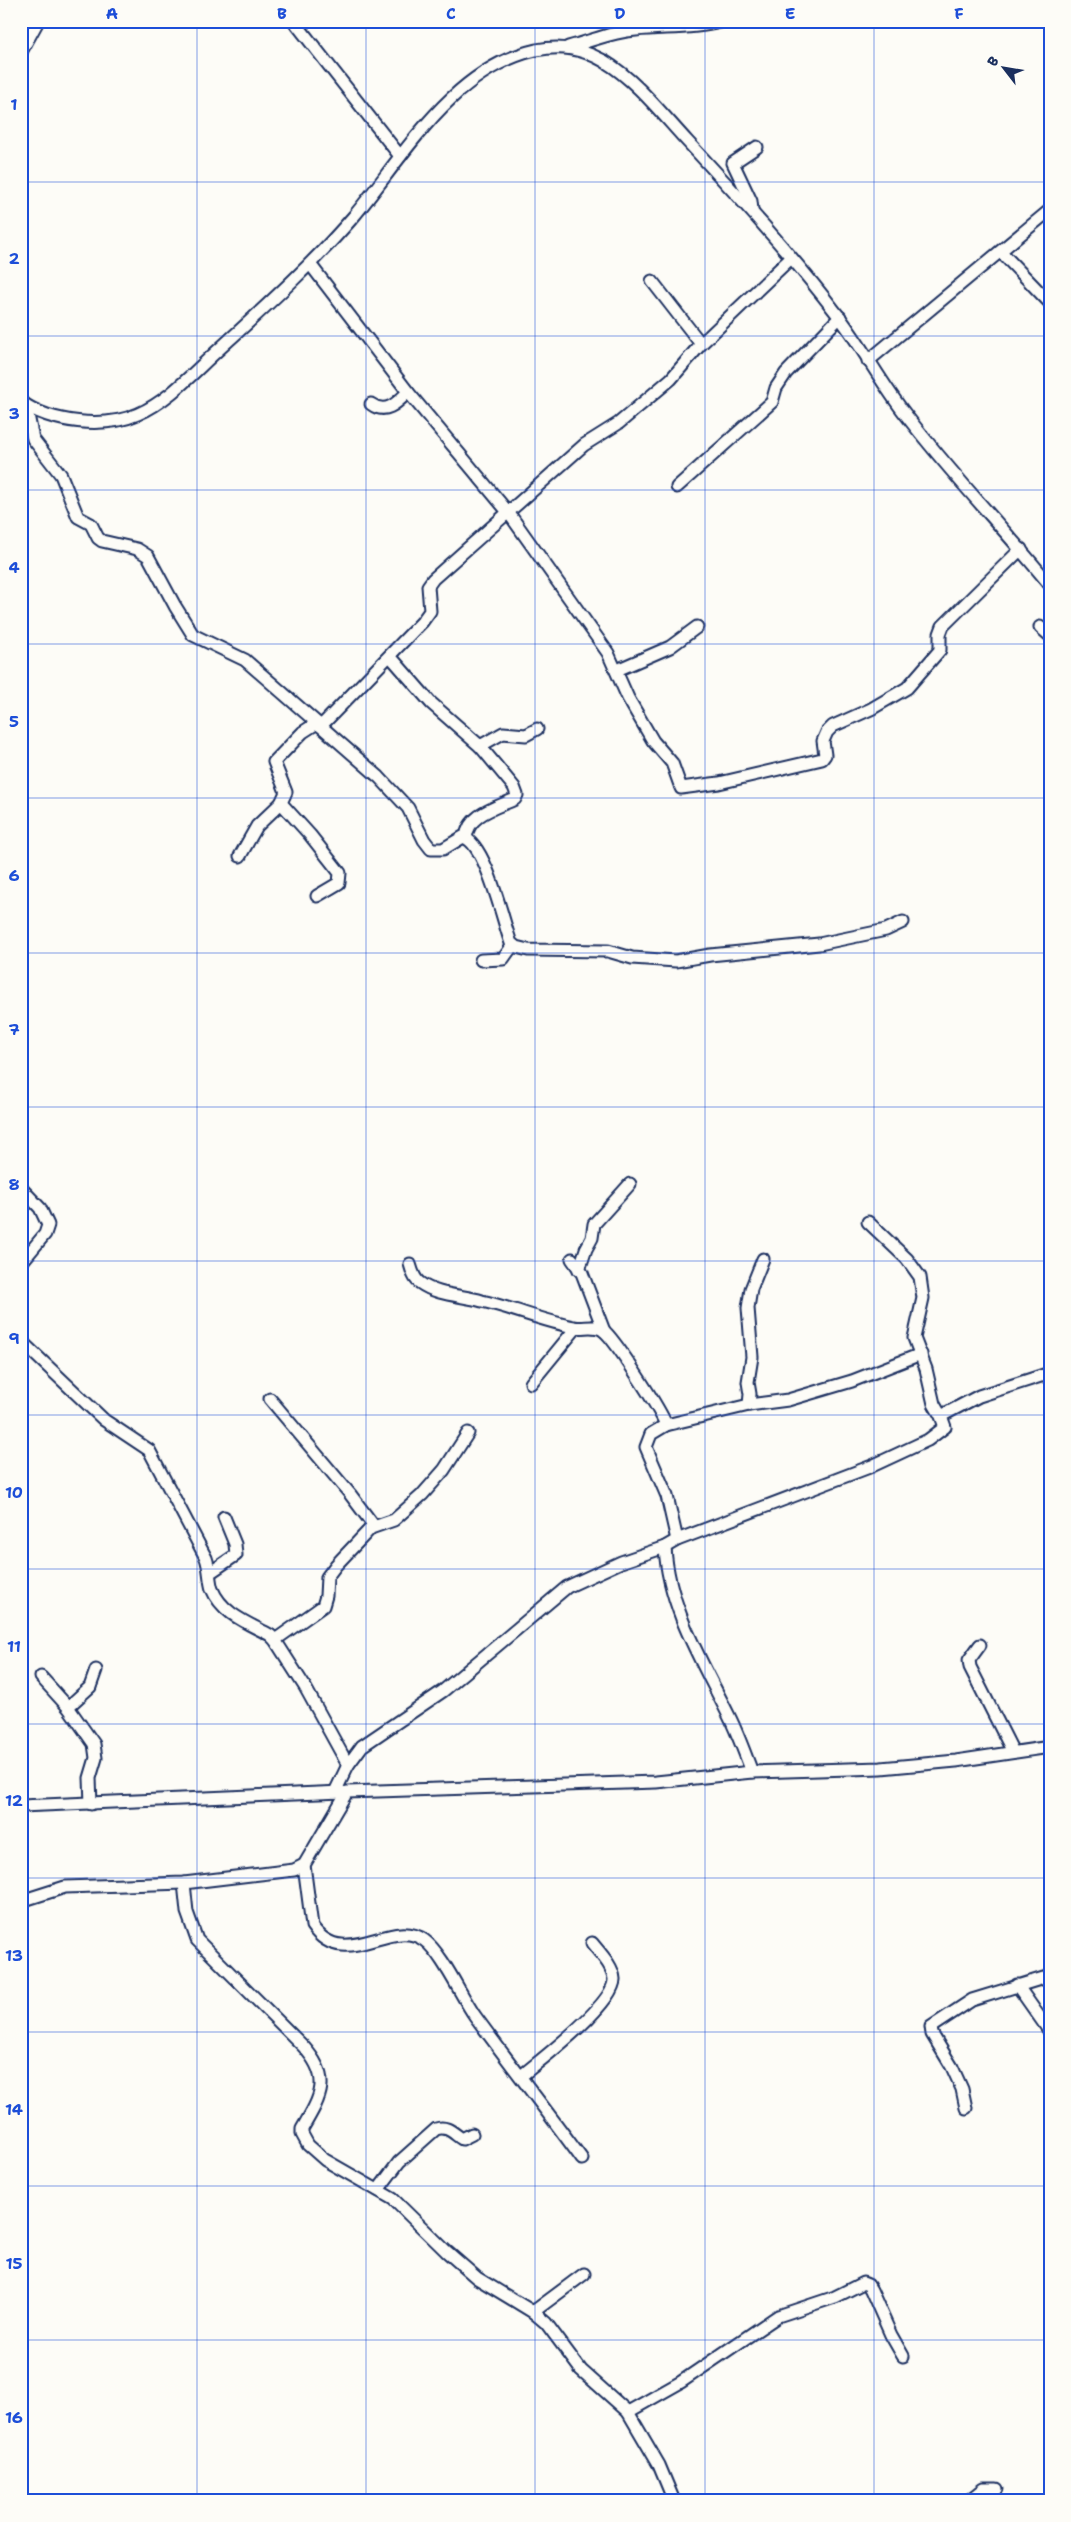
<svg xmlns="http://www.w3.org/2000/svg" width="1071" height="2522" viewBox="0 0 1071 2522" font-family="'Shantell Sans',sans-serif">
  <style>
    .lines { fill: none; stroke-linecap: round; stroke-linejoin: round }
    .minor-casing { stroke: #1b2f5e; stroke-width: 15 }
    .minor { stroke: #fdfcf7; stroke-width: 11 }
    .grid { fill: none; stroke: #1d4ed8; stroke-width: 1; stroke-opacity: 0.55 }
    .neatline { fill: none; stroke: #1d4ed8; stroke-width: 2 }
    .grid-label { font-size: 16px; text-anchor: middle; font-weight: bold; fill: #1d4ed8 }
  </style>
  <rect width="100%" height="100%" fill="#fdfcf7"/>
  <filter id="ink" filterUnits="userSpaceOnUse"><feTurbulence type="fractalNoise" baseFrequency=".02" numOctaves="2"/><feDisplacementMap in="SourceGraphic" scale="10" xChannelSelector="R" yChannelSelector="G"/><feConvolveMatrix kernelMatrix="1 2 1 2 8 2 1 2 1" color-interpolation-filters="sRGB"/></filter>
  <g filter="url(#ink)">
    <g class="lines">
      <defs>
        <g id="minor">
          <polyline points="294,21 400,156"/>
          <path d="M568,47C593,41 609,32 636,30C666,27 695,29 724,21"/>
          <polyline points="21,52 38,21"/>
          <polyline points="752,210 751,201 733,163 757,147"/>
          <polyline points="1001,252 1050,303"/>
          <polyline points="310,264 408,392 508,512 608,653 628,698 653,741 672,763 681,788 719,783 822,759 825,755 823,741 827,732 833,726 871,709 907,688 940,650 940,634 943,626 1021,549"/>
          <polyline points="652,281 701,344"/>
          <polyline points="868,361 1050,210"/>
          <path d="M21,402C51,423 104,429 138,414C168,401 192,374 216,352C264,308 312,265 354,216C405,155 452,69 536,50C561,45 582,48 604,61C636,80 662,114 687,141C739,197 791,254 837,314C862,346 881,383 906,415C951,474 1003,527 1050,585"/>
          <path d="M371,404C386,415 397,403 408,392"/>
          <path d="M26,405L33,439L61,475L78,517L91,524L98,538L102,541L137,549L148,556L175,606L193,635L245,660L379,777L408,808L424,840L431,849H443L463,837C486,843 503,922 511,943L516,947L528,950L608,951L632,958L676,961L710,955L819,944L886,930L903,922"/>
          <polyline points="677,487 772,402 776,388 786,373 840,317"/>
          <polyline points="1040,627 1050,636"/>
          <polyline points="390,656 431,703 480,746 503,733 526,735 537,729"/>
          <polyline points="617,670 670,647 697,627"/>
          <polyline points="317,723 303,732 274,762 286,792 281,803 310,835 340,873 339,883 317,896"/>
          <polyline points="321,726 422,622 430,611 428,586 433,579 584,445 619,423 671,379 701,344 791,258"/>
          <path d="M466,838C468,814 496,808 515,799L517,795L514,787L480,746"/>
          <polyline points="240,856 257,826 281,803"/>
          <polyline points="481,960 503,959 513,945"/>
          <polyline points="21,1188 40,1208 48,1225 45,1234 21,1263"/>
          <polyline points="868,1222 907,1259 920,1277 923,1298 914,1338 926,1369 934,1404 941,1416"/>
          <polyline points="572,1259 582,1273 604,1331"/>
          <path d="M410,1264C412,1271 414,1279 420,1283C438,1296 462,1295 482,1301C513,1308 543,1321 574,1327C583,1329 594,1324 603,1330C615,1339 661,1411 666,1425"/>
          <polyline points="579,1270 586,1249 592,1238 594,1224 630,1184"/>
          <path d="M21,1341L104,1420L149,1450L206,1558C210,1569 209,1580 212,1589C222,1614 248,1623 270,1635L275,1640L305,1687L348,1765"/>
          <polyline points="531,1383 576,1328"/>
          <polyline points="270,1399 350,1494 374,1526"/>
          <polyline points="749,1405 750,1394 748,1382 752,1357 748,1308 751,1289 763,1259"/>
          <polyline points="677,1540 667,1496 646,1447 651,1434 666,1425 749,1405 788,1400 852,1381 921,1354"/>
          <path d="M665,1547C668,1607 703,1663 729,1716C738,1734 745,1754 752,1772"/>
          <polyline points="211,1572 236,1555 235,1544 224,1517"/>
          <polyline points="275,1640 323,1606 326,1596 327,1577 336,1565 371,1528 394,1520 422,1495 444,1470 468,1433"/>
          <polyline points="980,1645 969,1660 970,1667 1013,1752"/>
          <polyline points="41,1677 68,1707 94,1744 96,1758 90,1778 91,1804"/>
          <polyline points="68,1707 90,1687 96,1670"/>
          <polyline points="335,1792 348,1765 362,1746 443,1691 567,1587 621,1562 665,1547 677,1540 872,1466 928,1440 945,1427 941,1416 979,1396 1050,1373"/>
          <polyline points="21,1806 342,1792"/>
          <path d="M304,1865L312,1926C344,1973 391,1916 424,1940C442,1953 461,1996 475,2016C510,2064 547,2111 582,2159"/>
          <path d="M184,1883L187,1912L197,1940L303,2046C332,2078 322,2095 302,2129V2134L308,2145L325,2160L393,2199L446,2251L477,2278L533,2312L546,2323L581,2370L628,2412L681,2382L778,2316L835,2297L863,2283L868,2285L871,2290L891,2335L903,2356"/>
          <polyline points="21,1901 65,1887 184,1883 294,1870 304,1865 347,1792 656,1782 752,1772 881,1768 956,1761 1050,1747"/>
          <polyline points="1017,1985 1050,2032"/>
          <path d="M521,2076C541,2060 615,2003 614,1979C613,1966 600,1953 592,1943"/>
          <polyline points="966,2108 962,2089 952,2067 932,2034 931,2027 972,2000 1050,1976"/>
          <path d="M378,2190L399,2162L436,2129C447,2125 453,2133 462,2139L472,2134"/>
          <polyline points="533,2312 584,2274"/>
          <polyline points="628,2412 659,2465 674,2501"/>
          <polyline points="968,2501 983,2489 997,2489"/>
        </g>
      </defs>
      <use href="#minor" class="minor-casing"/>
      <use href="#minor" class="minor"/>
    </g>
  </g>
  <path class="grid" d="M197,21V2501M366,21V2501M535,21V2501M705,21V2501M874,21V2501M21,182H1050M21,336H1050M21,490H1050M21,644H1050M21,798H1050M21,953H1050M21,1107H1050M21,1261H1050M21,1415H1050M21,1569H1050M21,1724H1050M21,1878H1050M21,2032H1050M21,2186H1050M21,2340H1050"/>
  <rect width="1071" height="2522" fill="none" stroke="#fdfcf7" stroke-width="55"/>
  <g transform="translate(1004 68) rotate(301)" stroke="#fdfcf7" stroke-width="4" paint-order="stroke">
  <path d="M0-4L9 19L0 12L-9 19Z" fill="#1b2f5e"/>
  <text y="-8" font-size="14" font-weight="bold" text-anchor="middle" fill="#1b2f5e">B</text>
  </g>
  <rect x="28" y="28" width="1016" height="2466" class="neatline"/>
  <g class="grid-label">
    <text x="112" y="19">A</text>
    <text x="282" y="19">B</text>
    <text x="451" y="19">C</text>
    <text x="620" y="19">D</text>
    <text x="790" y="19">E</text>
    <text x="959" y="19">F</text>
    <text x="14" y="110">1</text>
    <text x="14" y="264">2</text>
    <text x="14" y="419">3</text>
    <text x="14" y="573">4</text>
    <text x="14" y="727">5</text>
    <text x="14" y="881">6</text>
    <text x="14" y="1035">7</text>
    <text x="14" y="1190">8</text>
    <text x="14" y="1344">9</text>
    <text x="14" y="1498">10</text>
    <text x="14" y="1652">11</text>
    <text x="14" y="1806">12</text>
    <text x="14" y="1961">13</text>
    <text x="14" y="2115">14</text>
    <text x="14" y="2269">15</text>
    <text x="14" y="2423">16</text>
  </g>
</svg>
